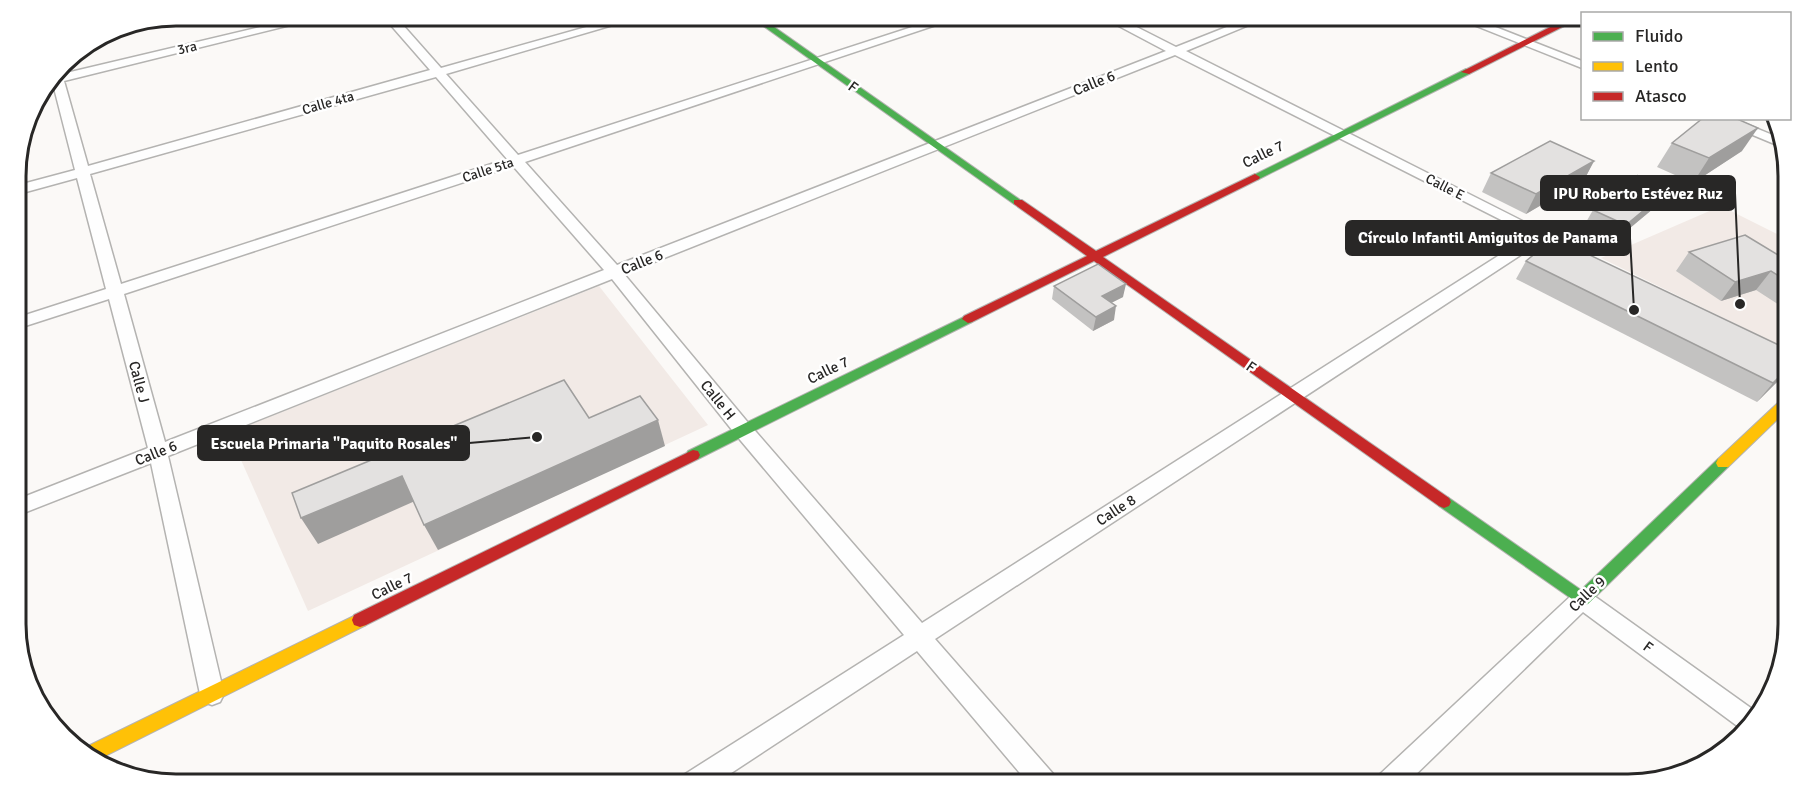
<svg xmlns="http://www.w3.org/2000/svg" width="1803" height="800" viewBox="0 0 1803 800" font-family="Signika,sans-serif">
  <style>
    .built { fill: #f2eae6 }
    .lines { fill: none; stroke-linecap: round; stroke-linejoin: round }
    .street-casing { stroke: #b4b3b1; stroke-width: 3 }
    .fast-casing { stroke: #b4b3b1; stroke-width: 2 }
    .slow-casing { stroke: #b4b3b1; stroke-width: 2 }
    .jam-casing { stroke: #b4b3b1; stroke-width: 2 }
    .street { fill: #fefefe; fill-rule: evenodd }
    .fast { fill: #4caf50; fill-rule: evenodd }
    .slow { fill: #ffc107; fill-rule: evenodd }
    .jam { fill: #c62828; fill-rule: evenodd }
    .wall { fill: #c3c2c1 }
    .shaded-wall { fill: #9f9e9d }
    .building { fill: #e3e1e0; stroke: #9f9e9d; stroke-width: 1.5 }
    .labels { text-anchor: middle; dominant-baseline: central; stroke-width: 5; stroke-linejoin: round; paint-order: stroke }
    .far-street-label { font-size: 14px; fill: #282726; stroke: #fff }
    .street-label { font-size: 15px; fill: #282726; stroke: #fff }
    .rim { fill: none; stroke: #282726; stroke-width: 3 }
    .leader { fill: none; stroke: #282726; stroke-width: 2 }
    .callout-dot { fill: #282726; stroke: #fff; stroke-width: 2 }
    .callout { fill: #282726; stroke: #282726; stroke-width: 2 }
    .callout-label { font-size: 16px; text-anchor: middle; font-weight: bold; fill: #fff }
  </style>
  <rect width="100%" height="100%" fill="#fbf9f7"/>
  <g class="built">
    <polygon points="1721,206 1787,239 1787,349 1601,258"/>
    <polygon points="599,286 708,425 308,611 229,433"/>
  </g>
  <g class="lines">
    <defs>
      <g id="street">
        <path d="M311,15H331L64,81L88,166L430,70L382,15H394L441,68L629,15H647L446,74L518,155L949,15H966L525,162L617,265L1166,51L1098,15H1113L1176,47L1257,15H1273L1186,51L1558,239L1550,244L1542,241L935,639L1055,776L1058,785H1030L917,651L713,785H679L682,776L904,635L736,435L612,279L168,456L224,694L220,702L212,705L204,702L200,694L151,463L16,516V500L148,448L109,299L16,329V318L106,289L77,178L15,195V186L75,170L53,84H47L58,70L62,74ZM1175,55L1531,235L922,623L750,425L624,274ZM436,77L507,159L121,284L90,174ZM513,166L604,270L165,442L124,294Z"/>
        <polygon points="1449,15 1465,15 1582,61 1582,68"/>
        <polygon points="1712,118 1731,118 1780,138 1784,148"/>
        <polygon points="1582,590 1590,593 1755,711 1740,728 1583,612 1405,785 1375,785 1378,776 1574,593"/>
      </g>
      <g id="fast">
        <polygon points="748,15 757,15 1023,202 1022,204 1014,204"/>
        <polygon points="1466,69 1471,72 1469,74 1259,179 1255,180 1250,177"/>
        <polygon points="968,315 974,319 972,322 698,459 688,459 686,455 688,451"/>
        <polygon points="1723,458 1728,459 1730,463 1728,467 1588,604 1582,606 1439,506 1437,502 1439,498 1444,496 1449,498 1581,590 1718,459"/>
      </g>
      <g id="slow">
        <polygon points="1787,397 1787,410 1728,467 1718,467 1716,463 1718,459 1782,399"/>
        <polygon points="360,613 366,615 368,620 366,625 97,760 82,749"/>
      </g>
      <g id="jam">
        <polygon points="1574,15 1582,15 1582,17 1469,74 1461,72"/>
        <polygon points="1255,174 1260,177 1259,179 1103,257 1449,498 1451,502 1449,506 1444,508 1439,506 1094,261 972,322 968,323 962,319 964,316 1087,256 1014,204 1014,200 1022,200 1096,251"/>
        <polygon points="693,450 698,451 700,455 698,459 366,625 360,627 354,625 352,620 354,615"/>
      </g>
    </defs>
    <use href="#street" class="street-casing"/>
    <use href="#fast" class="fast-casing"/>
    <use href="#slow" class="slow-casing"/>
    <use href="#jam" class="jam-casing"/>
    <use href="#street" class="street"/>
    <use href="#fast" class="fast"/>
    <use href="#slow" class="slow"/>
    <use href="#jam" class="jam"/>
  </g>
  <g class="wall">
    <polygon points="1672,143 1742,151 1693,183 1657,167"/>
    <polygon points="1594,161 1584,180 1526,214 1482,192 1491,173"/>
    <polygon points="1654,208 1618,238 1585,224 1593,210"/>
    <polygon points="1689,252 1783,258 1787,257 1787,310 1756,290 1721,301 1676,271"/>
    <polygon points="1526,261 1787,349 1787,372 1757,402 1516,279"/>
    <polygon points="1054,286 1123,297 1111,303 1114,320 1093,331 1052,299"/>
  </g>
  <g class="shaded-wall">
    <polygon points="1758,128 1742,151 1693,183 1709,158"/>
    <polygon points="1594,161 1584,180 1526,214 1536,194"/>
    <polygon points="1662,195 1654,208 1618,238 1626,225"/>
    <polygon points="1771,271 1756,290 1721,301 1735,282"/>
    <polygon points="1126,284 1123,297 1099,309 1102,296"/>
    <polygon points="1116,306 1114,320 1093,331 1096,317"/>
    <polygon points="1787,369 1787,372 1757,402 1773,383"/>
    <polygon points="658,420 665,446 438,550 424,525"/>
    <polygon points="402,476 415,501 318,544 301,518"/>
  </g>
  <g class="building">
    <polygon points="1703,118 1735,118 1758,128 1709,158 1672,143"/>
    <polygon points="1550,141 1594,161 1536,194 1491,173"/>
    <polygon points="1637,176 1637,185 1662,195 1626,225 1593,210"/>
    <polygon points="1745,235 1783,258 1787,257 1787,281 1771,271 1735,282 1689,252"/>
    <polygon points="1554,238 1787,349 1787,369 1773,383 1526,261"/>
    <polygon points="1098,264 1126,284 1102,296 1116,306 1096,317 1054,286"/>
    <polygon points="564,380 589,418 640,396 658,420 424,525 402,476 301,518 292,493"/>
  </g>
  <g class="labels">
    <g class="far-street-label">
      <text transform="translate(187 48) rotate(-13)">3ra</text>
      <text transform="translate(328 103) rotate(-16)">Calle 4ta</text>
      <text transform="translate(488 170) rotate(-18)">Calle 5ta</text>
      <text transform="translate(1445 187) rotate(27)">Calle E</text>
    </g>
    <g class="street-label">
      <text transform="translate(1094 83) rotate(-22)">Calle 6</text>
      <text transform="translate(853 87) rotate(36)">F</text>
      <text transform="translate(1263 154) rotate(-26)">Calle 7</text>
      <text transform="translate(642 262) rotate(-22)">Calle 6</text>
      <text transform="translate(1251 367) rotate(35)">F</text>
      <text transform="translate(828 370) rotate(-26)">Calle 7</text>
      <text transform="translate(139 382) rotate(75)">Calle J</text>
      <text transform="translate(718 400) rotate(51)">Calle H</text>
      <text transform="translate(156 453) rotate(-22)">Calle 6</text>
      <text transform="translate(1116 510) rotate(-33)">Calle 8</text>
      <text transform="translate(392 586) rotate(-26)">Calle 7</text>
      <text transform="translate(1587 594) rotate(-44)">Calle 9</text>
      <text transform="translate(1648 647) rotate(36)">F</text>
    </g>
  </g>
  <path d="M0 0H1803V800H0ZM176 26H1628A150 150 0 0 1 1778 176V624A150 150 0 0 1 1628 774H176A150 150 0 0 1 26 624V176A150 150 0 0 1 176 26Z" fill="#fff" fill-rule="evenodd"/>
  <path class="rim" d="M176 26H1628A150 150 0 0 1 1778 176V624A150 150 0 0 1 1628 774H176A150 150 0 0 1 26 624V176A150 150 0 0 1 176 26Z"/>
  <path class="leader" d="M1740 304L1735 193M1634 310L1630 238M537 437L469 443"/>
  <g class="callout-dot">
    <circle cx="1740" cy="304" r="6"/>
    <circle cx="1634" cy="310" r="6"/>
    <circle cx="537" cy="437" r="6"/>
  </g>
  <g class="callout">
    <rect x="1541" y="176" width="194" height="34" rx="6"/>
    <rect x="1346" y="221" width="284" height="34" rx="6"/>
    <rect x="198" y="426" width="271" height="34" rx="6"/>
  </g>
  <g class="callout-label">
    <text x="1638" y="199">IPU Roberto Estévez Ruz</text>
    <text x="1488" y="243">Círculo Infantil Amiguitos de Panama</text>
    <text x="334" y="449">Escuela Primaria "Paquito Rosales"</text>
  </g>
  <rect x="1581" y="12" width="210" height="108" fill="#ffffff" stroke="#a9a9a8" stroke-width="1.5"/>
  <rect x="1593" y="32" width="30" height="9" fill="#4caf50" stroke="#a9a9a8" stroke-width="1.5"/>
  <text x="1635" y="42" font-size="18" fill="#282726">Fluido</text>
  <rect x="1593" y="62" width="30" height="9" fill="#ffc107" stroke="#a9a9a8" stroke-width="1.5"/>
  <text x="1635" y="72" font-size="18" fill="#282726">Lento</text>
  <rect x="1593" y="92" width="30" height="9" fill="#c62828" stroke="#a9a9a8" stroke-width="1.5"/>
  <text x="1635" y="102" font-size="18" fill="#282726">Atasco</text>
</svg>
